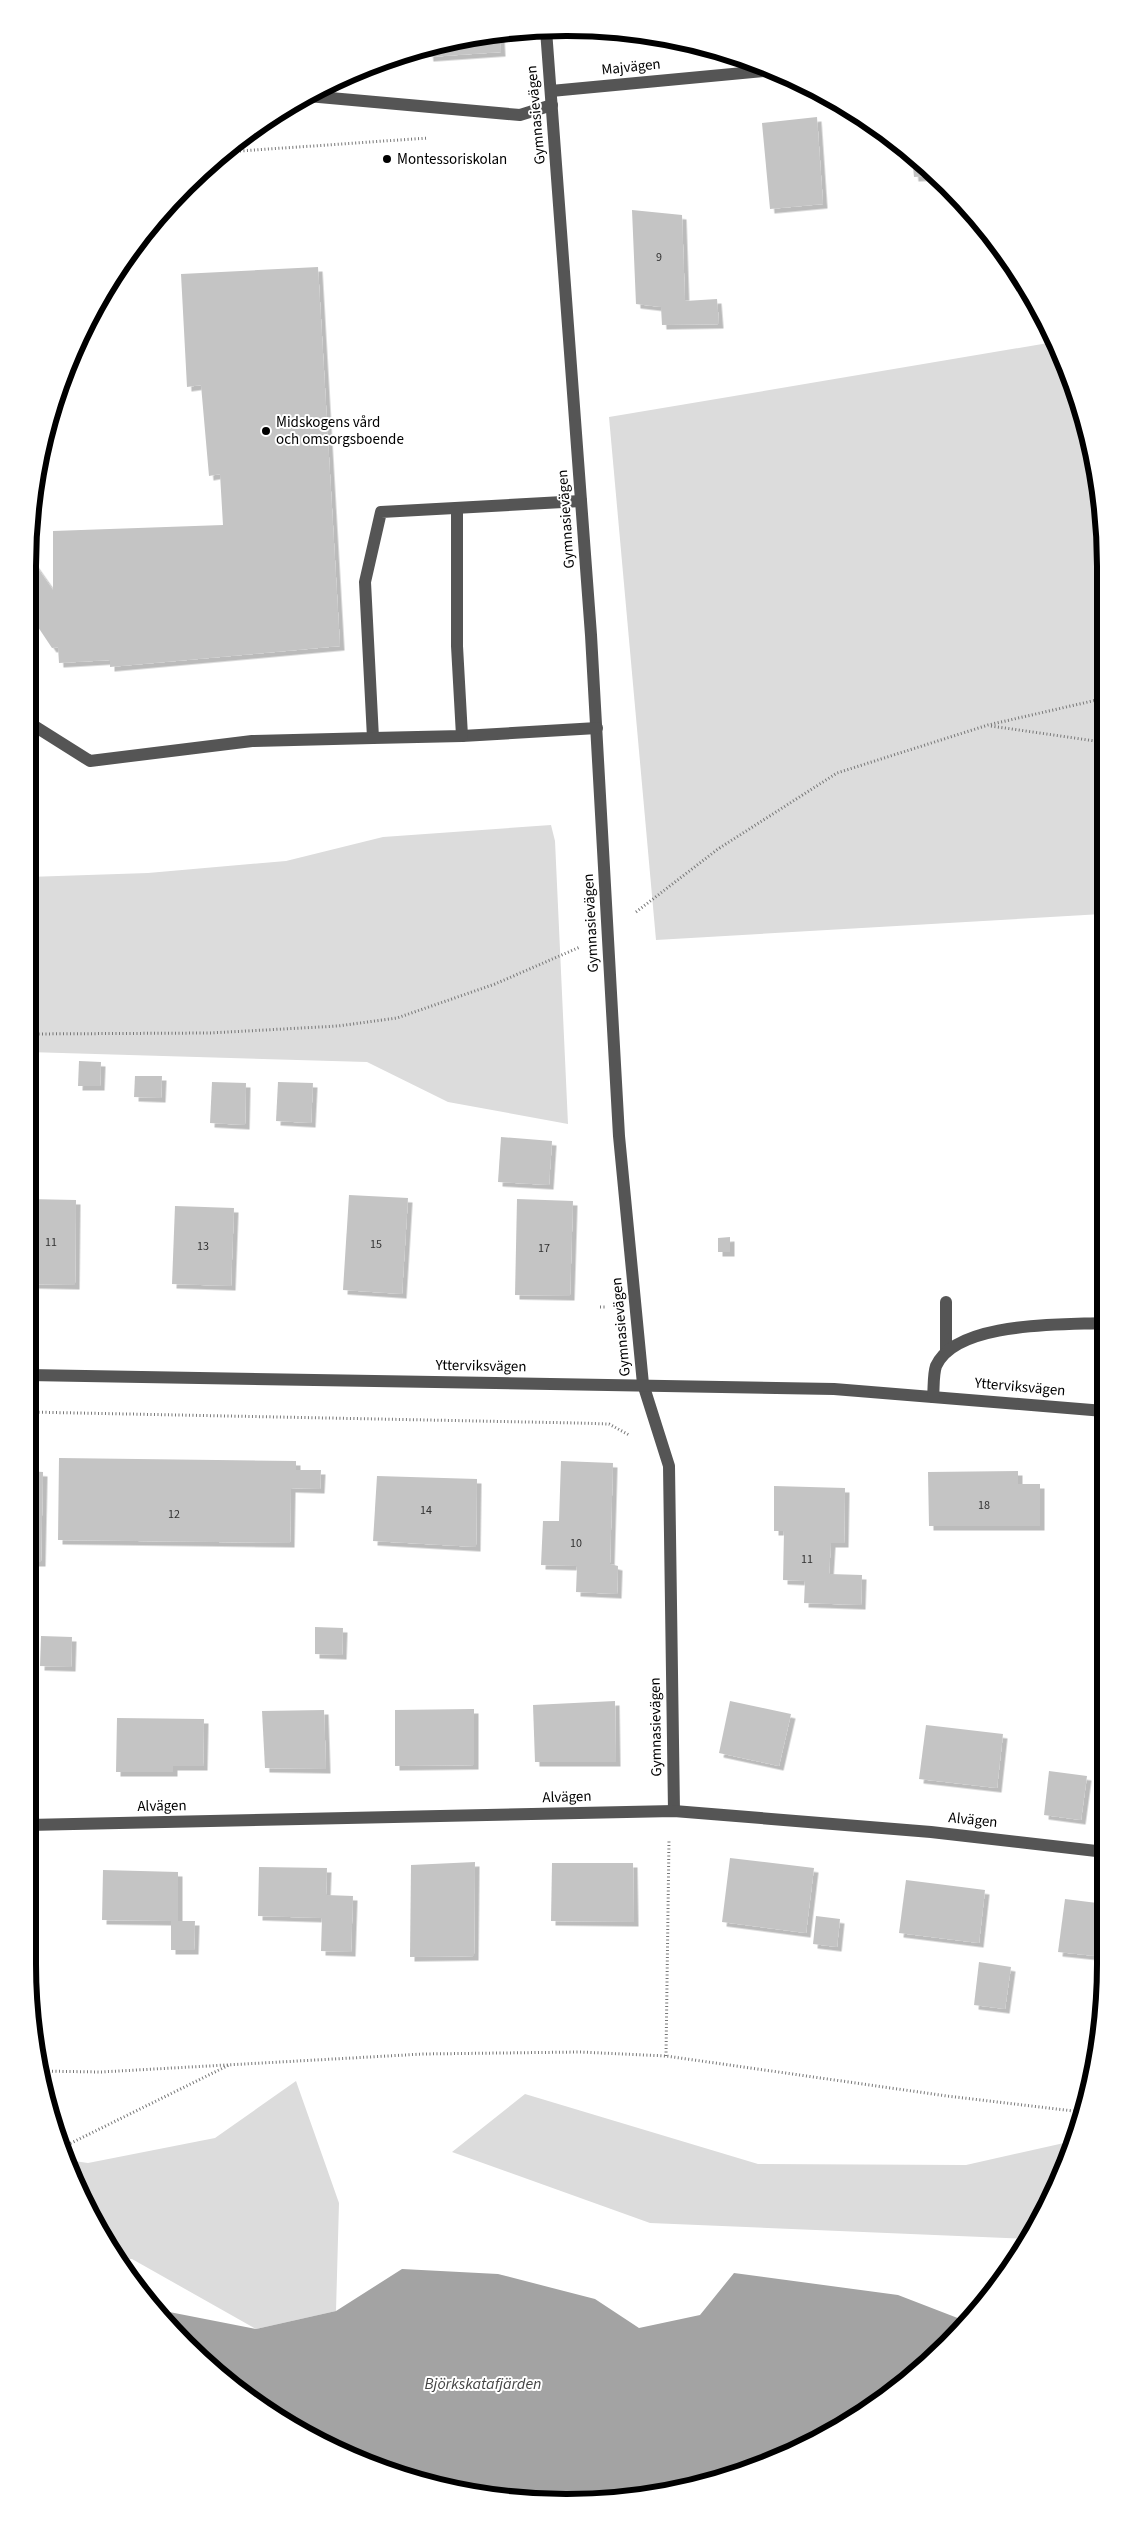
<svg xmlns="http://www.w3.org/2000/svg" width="1133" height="2530" viewBox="0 0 1133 2530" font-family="'Source Sans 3',sans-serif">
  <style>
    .green { fill: #dcdcdc }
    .water { fill: #a3a3a3 }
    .building { fill: #c4c4c4; filter: url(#shadow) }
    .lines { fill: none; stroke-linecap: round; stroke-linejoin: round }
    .path { stroke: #777; stroke-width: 3; stroke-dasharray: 1 2.5; stroke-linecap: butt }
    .minor { stroke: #555; stroke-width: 12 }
    .poi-dot { fill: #000; stroke: #fff; stroke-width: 2 }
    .labels { text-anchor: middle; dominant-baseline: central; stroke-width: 4; stroke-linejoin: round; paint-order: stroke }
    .number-label { font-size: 12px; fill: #313131 }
    .street-label { font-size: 15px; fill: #000; stroke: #fff }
    .poi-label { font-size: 15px; fill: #000; stroke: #fff; text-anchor: start }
    .water-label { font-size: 16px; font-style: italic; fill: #444; stroke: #fff }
    .rim { fill: none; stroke: #000; stroke-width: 6 }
  </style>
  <defs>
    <filter id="shadow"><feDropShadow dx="4.5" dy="4.5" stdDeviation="0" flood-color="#0004"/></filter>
  </defs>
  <rect width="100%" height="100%" fill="#fff"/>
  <g class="green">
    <polygon points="1054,342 1064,360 1101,496 1102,914 656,940 609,417"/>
    <polygon points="551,825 555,841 568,1124 448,1102 367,1062 28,1052 28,877 148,873 286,861 383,837"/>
    <polygon points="296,2081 339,2203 336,2311 256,2329 132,2259 118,2259 100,2233 67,2160 88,2163 215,2138"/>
    <polygon points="525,2094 758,2164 966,2165 1073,2141 1065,2170 1029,2239 650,2223 452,2152"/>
  </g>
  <polygon class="water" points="402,2269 498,2274 595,2299 639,2328 700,2315 734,2273 898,2295 968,2322 895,2391 836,2430 739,2474 637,2498 566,2502 462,2492 393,2474 297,2430 211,2369 154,2309 256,2329 336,2311"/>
  <g class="building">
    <polygon points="500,34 501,52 429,57 428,48 461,38"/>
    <polygon points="817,117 823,204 770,209 762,123"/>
    <polygon points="912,156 932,176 914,177"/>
    <polygon points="632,210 682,215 685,301 717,299 719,324 662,325 661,307 636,304"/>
    <polygon points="318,267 340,646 110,667 110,660 59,663 58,647 52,648 28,612 29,556 53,590 53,531 223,525 220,474 209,476 201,385 187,387 181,274"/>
    <polygon points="79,1061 101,1062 100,1086 78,1086"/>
    <polygon points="135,1076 162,1076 161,1098 134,1097"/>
    <polygon points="212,1082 246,1083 245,1125 210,1123"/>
    <polygon points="278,1082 313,1083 311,1123 276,1121"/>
    <polygon points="501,1137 552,1141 549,1185 498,1182"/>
    <polygon points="349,1195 408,1198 402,1294 343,1290"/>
    <polygon points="28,1199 76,1200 75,1285 28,1284"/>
    <polygon points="517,1199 573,1201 570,1296 515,1295"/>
    <polygon points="175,1206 234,1208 231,1286 172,1284"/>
    <polygon points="730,1237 730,1252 718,1252 718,1238"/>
    <polygon points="59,1458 296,1461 296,1470 321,1470 320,1489 291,1488 290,1543 58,1540"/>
    <polygon points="561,1461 613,1463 610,1564 618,1566 617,1594 576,1592 577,1566 541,1565 543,1521 559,1521"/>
    <polygon points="28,1471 43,1472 41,1562 28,1562"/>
    <polygon points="1018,1471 1018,1484 1040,1484 1040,1526 929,1526 928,1472"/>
    <polygon points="377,1476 477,1479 476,1547 373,1541"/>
    <polygon points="774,1486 845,1488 844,1543 831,1543 829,1574 862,1575 861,1605 804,1603 805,1581 783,1580 784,1531 774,1531"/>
    <polygon points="315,1627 343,1628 342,1655 315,1654"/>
    <polygon points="41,1636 72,1637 71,1667 40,1666"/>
    <polygon points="615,1701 616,1762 535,1762 533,1705"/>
    <polygon points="730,1701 791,1714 779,1766 719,1753"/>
    <polygon points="474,1709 474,1765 395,1766 395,1710"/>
    <polygon points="324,1710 326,1769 265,1768 262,1711"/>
    <polygon points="117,1718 204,1719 203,1766 173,1766 173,1772 116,1772"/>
    <polygon points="926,1725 1003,1734 997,1788 919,1779"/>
    <polygon points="1049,1771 1087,1776 1081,1820 1044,1815"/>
    <polygon points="1104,1775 1105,1775 1105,1796 1101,1795"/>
    <polygon points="730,1858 814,1868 806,1933 722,1922"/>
    <polygon points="475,1862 474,1956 410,1957 411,1865"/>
    <polygon points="552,1863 633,1863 634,1922 551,1921"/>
    <polygon points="259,1867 327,1868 326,1895 353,1896 351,1952 321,1951 322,1918 258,1916"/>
    <polygon points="103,1870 178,1872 178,1921 195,1921 194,1950 171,1950 171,1921 102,1920"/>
    <polygon points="906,1880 985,1890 979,1943 899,1933"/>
    <polygon points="1065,1899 1105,1904 1105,1957 1058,1952"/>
    <polygon points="816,1916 840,1919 837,1947 813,1944"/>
    <polygon points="979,1962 1011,1967 1005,2009 974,2005"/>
  </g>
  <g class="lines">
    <g class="path">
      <polyline points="226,152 428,138"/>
      <polyline points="991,726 1102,742"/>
      <polyline points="636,912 718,849 837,773 988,725 1101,699"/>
      <polyline points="28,1034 210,1033 338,1026 397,1018 495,984 580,947"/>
      <polyline points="600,1307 607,1307"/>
      <polyline points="28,1412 577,1423 609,1424 629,1435"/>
      <polyline points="666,2056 669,1839"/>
      <polyline points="38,2071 101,2072 423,2054 580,2052 666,2056 947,2096 1082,2112"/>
      <polyline points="61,2148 229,2065"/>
    </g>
    <g class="minor">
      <polyline points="546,30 591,635 619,1136 643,1384 669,1466 674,1811"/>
      <polyline points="551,91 774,70"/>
      <polyline points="308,96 520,115 552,105"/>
      <polyline points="28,722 90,761 252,741 373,738 365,582 381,512 581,501"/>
      <polyline points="462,736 597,728"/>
      <polyline points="373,738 462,736 457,646 457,508"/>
      <polyline points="946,1302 946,1352"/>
      <polyline points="28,1375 834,1389 1104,1411"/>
      <path d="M933,1397C934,1388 933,1375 936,1366C956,1321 1062,1325 1103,1323"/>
      <polyline points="28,1825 674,1811 931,1832 1105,1852"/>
    </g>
  </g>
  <g class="poi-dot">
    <circle cx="387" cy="159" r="5"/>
    <circle cx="266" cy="431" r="5"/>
  </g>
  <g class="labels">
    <g class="number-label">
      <text x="659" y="257">9</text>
      <text x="51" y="1242">11</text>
      <text x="376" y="1244">15</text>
      <text x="203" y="1246">13</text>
      <text x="544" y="1248">17</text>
      <text x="984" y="1505">18</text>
      <text x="426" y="1510">14</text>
      <text x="174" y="1514">12</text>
      <text x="576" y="1543">10</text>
      <text x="807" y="1559">11</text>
    </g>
    <g class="street-label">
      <text transform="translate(631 67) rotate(-6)">Majvägen</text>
      <text transform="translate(536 115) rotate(-95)">Gymnasievägen</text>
      <text transform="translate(566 519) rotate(-94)">Gymnasievägen</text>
      <text transform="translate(591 923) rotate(-93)">Gymnasievägen</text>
      <text transform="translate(621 1327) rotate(-95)">Gymnasievägen</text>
      <text transform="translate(481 1366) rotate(1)">Ytterviksvägen</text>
      <text transform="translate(1020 1387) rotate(5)">Ytterviksvägen</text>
      <text transform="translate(656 1727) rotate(-91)">Gymnasievägen</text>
      <text transform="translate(567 1797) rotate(-2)">Alvägen</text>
      <text transform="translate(162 1806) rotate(-1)">Alvägen</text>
      <text transform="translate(973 1820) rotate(6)">Alvägen</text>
    </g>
    <g class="poi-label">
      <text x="397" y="159">Montessoriskolan</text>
      <text x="276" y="422">Midskogens vård<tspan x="276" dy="17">och omsorgsboende</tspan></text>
    </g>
    <g class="water-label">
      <text x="483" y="2384">Björkskatafjärden</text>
    </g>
  </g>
  <path d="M0 0H1133V2530H0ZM566 36H567A530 530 0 0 1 1097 566V1964A530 530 0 0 1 567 2494H566A530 530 0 0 1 36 1964V566A530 530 0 0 1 566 36Z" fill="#fff" fill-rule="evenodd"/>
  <path class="rim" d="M566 36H567A530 530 0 0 1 1097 566V1964A530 530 0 0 1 567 2494H566A530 530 0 0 1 36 1964V566A530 530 0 0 1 566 36Z"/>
</svg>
